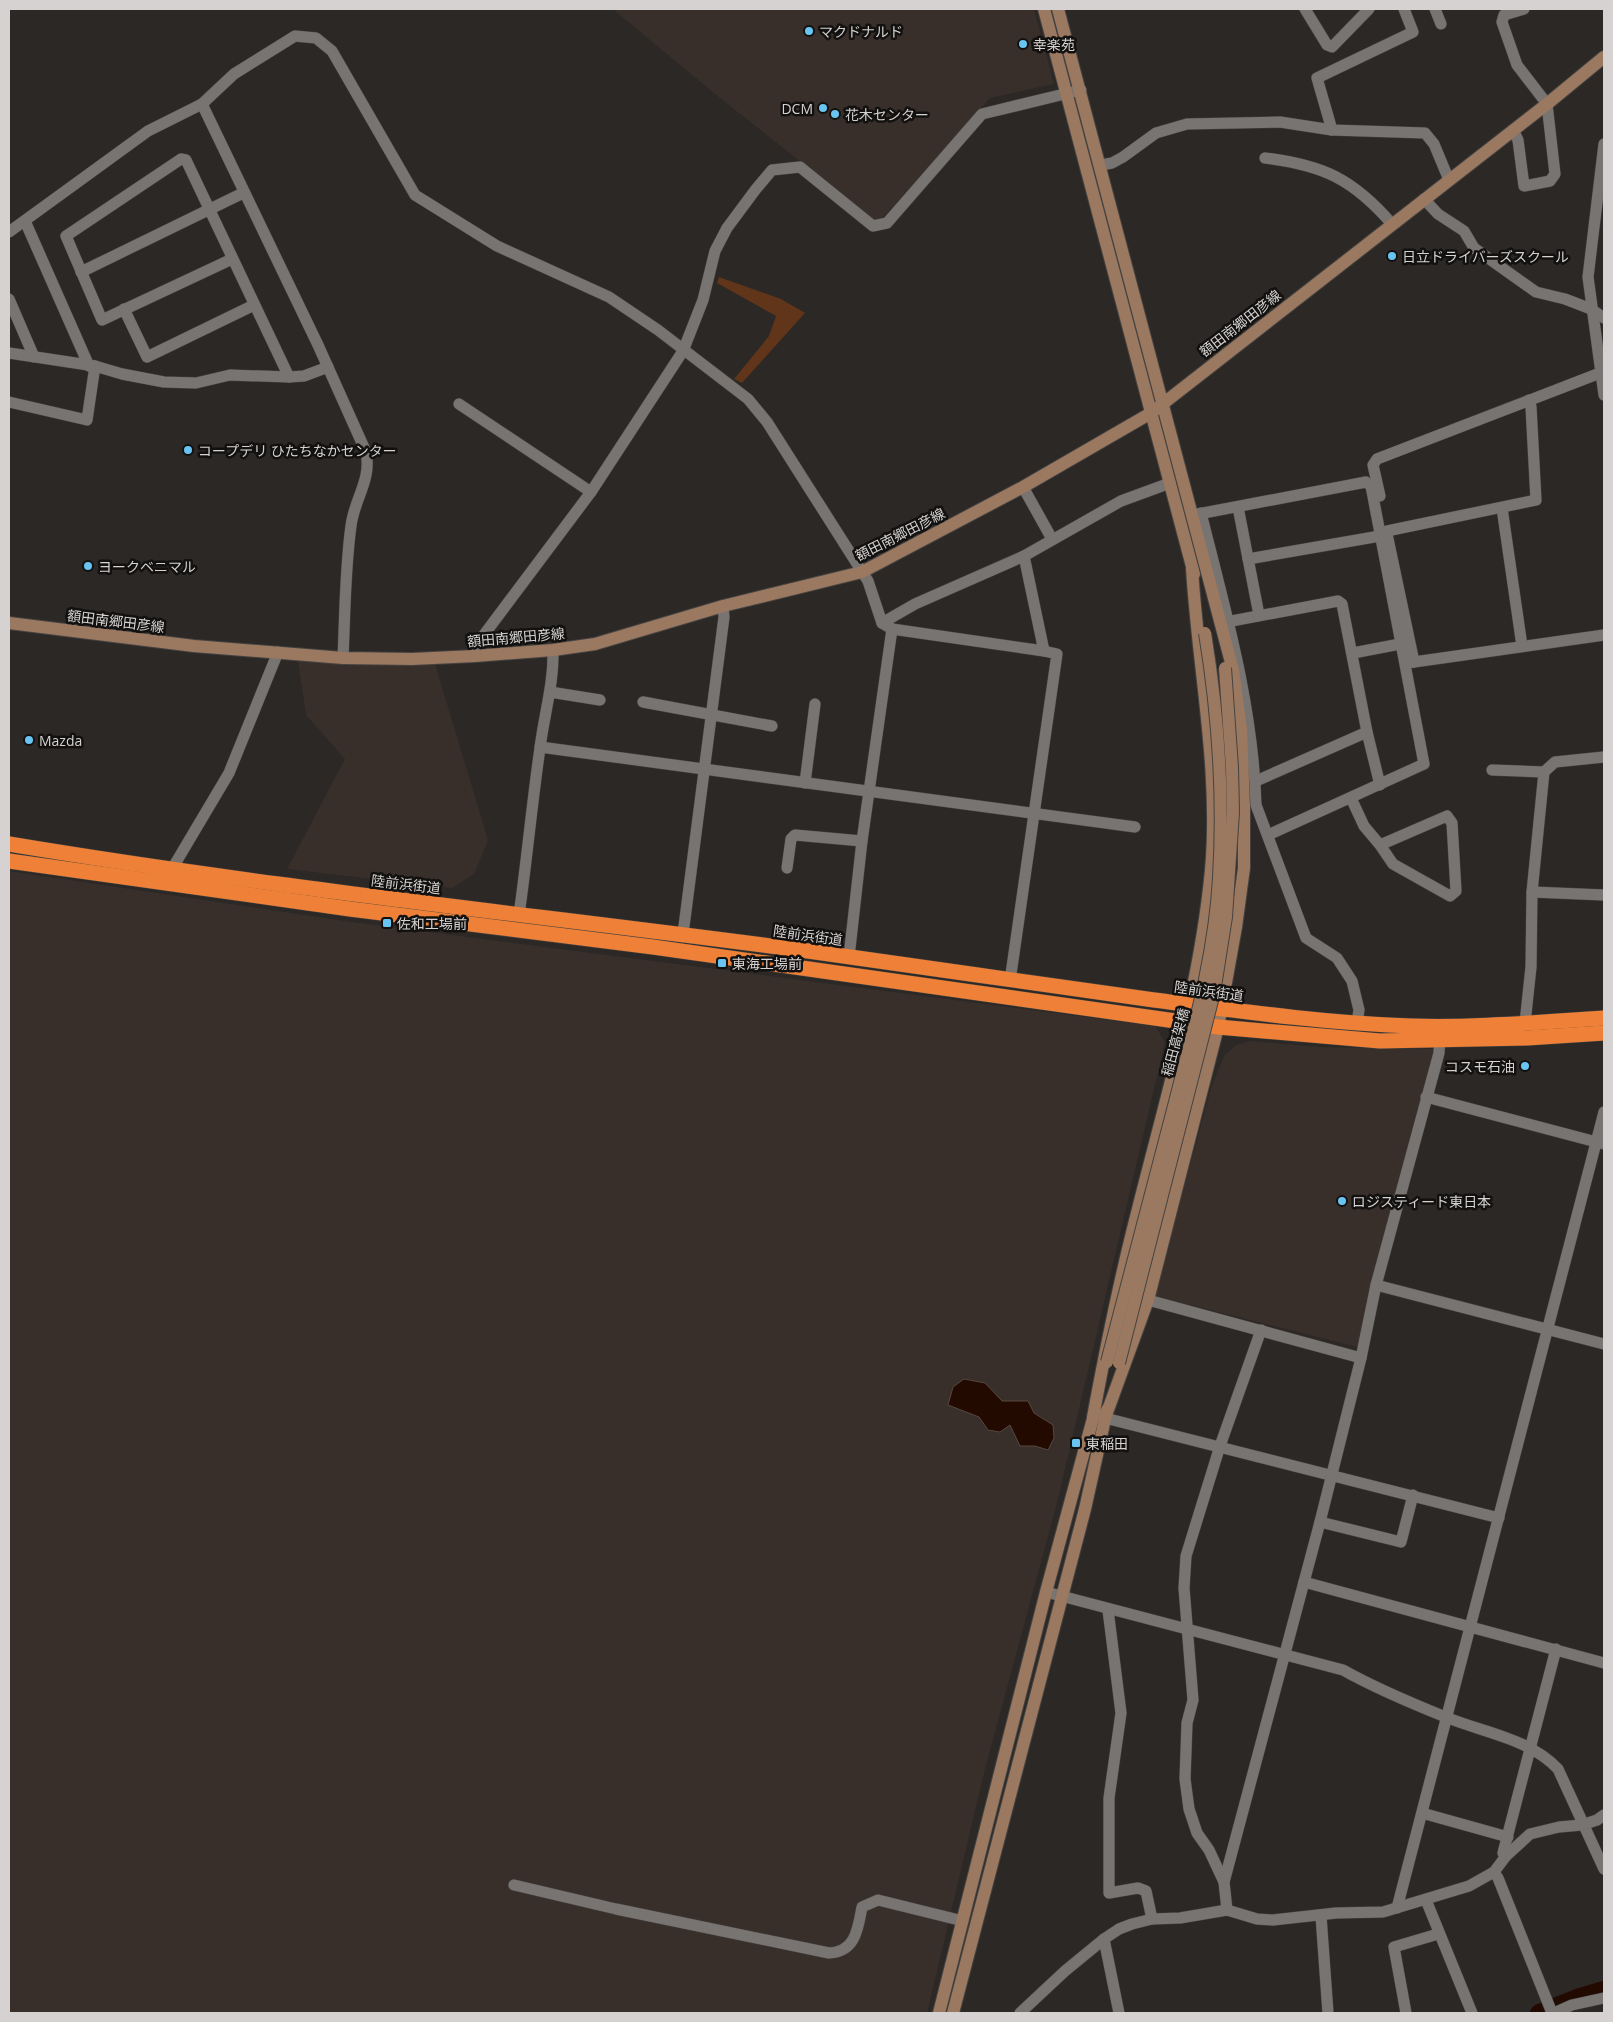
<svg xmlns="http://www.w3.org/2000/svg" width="1613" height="2022" viewBox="0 0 1613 2022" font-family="'Open Sans','Noto Sans JP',sans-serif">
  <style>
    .built { fill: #382f2a }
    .green { fill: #60351a }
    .water { fill: #220a00; stroke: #58463f }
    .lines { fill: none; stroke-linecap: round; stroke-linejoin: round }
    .river { stroke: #220a00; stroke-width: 18 }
    .street-casing { stroke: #454341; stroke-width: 12 }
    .secondary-casing { stroke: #454341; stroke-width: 14 }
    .highway-casing { stroke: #454341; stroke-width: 16 }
    .street { stroke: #787472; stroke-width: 11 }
    .secondary { stroke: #9b7860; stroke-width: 12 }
    .highway { stroke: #ee8137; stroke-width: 15 }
    .secondary-bridge-casing { stroke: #454341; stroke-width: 14; stroke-linecap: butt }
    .secondary-bridge { stroke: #9b7860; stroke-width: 12 }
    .poi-dot { fill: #68c4f0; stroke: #121110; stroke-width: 2 }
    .labels { text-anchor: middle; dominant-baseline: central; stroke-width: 5; stroke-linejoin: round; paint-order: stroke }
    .poi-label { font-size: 14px; fill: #d5d2d1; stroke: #121110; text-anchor: start }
    .street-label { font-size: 14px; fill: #d5d2d1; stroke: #121110 }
  </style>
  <rect width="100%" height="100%" fill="#2b2826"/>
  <g class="built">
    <polygon points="617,9 1034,9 1054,84 990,98 878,223 720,98 615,11"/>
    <polygon points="298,660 435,664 488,840 474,874 452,888 287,869 345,759 306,715"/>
    <polygon points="9,871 352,922 1155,1026 1165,1042 1057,1503 984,1773 927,2013 9,2013"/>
    <polygon points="1249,1041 1319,1047 1435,1049 1357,1347 1155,1296 1211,1088 1224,1056 1235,1046"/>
  </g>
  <polygon class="green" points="719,277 781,299 805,313 742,383 734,379 769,336 776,316 717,283"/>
  <polygon class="water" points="964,1379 985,1383 1002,1401 1028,1401 1034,1413 1053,1425 1054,1438 1048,1450 1035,1446 1020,1446 1010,1425 1000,1432 988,1430 979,1417 948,1405 953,1387"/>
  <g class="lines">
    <polyline class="river" points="1539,2013 1577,1998 1604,1990"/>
    <defs>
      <g id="street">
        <polyline points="1305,9 1327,45 1332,47 1369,9"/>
        <polyline points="1404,9 1413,32 1317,78 1332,130 1425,133 1434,144 1449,180"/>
        <polyline points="1435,9 1441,24"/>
        <path d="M202,104L318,345L366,452C372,480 354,499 351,526C345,569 345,614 343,658"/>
        <polyline points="1513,130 1518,140 1524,186 1550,181 1555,174 1547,104 1517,65 1502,22 1504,15 1524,9"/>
        <polyline points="1604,144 1588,277 1604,395"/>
        <path d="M1265,158C1323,165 1353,179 1392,224"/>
        <polyline points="1101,165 1112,163 1123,157 1156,133 1187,124 1280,122 1332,130"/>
        <polyline points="1424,199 1438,214 1464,231 1474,248 1536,292 1565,299 1591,309 1604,318"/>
        <polyline points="25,221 89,366"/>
        <polyline points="9,232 148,131 202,104 234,74 295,36 316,38 332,51 415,195 497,246 609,297 658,330 748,399 767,422 868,581 882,623 892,629 862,841 849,957"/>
        <polyline points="232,259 102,320 66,236 181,159 186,160 289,377"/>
        <polyline points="81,272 243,193"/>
        <polyline points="9,299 34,357"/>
        <polyline points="124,309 147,357 254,305"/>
        <polyline points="9,353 95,366 122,374 164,382 196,383 230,375 289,377 304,376 328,367"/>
        <polyline points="9,402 87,420 95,366"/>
        <polyline points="459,404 591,492"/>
        <polyline points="1023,487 1052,539"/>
        <polyline points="1380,496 1373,465 1377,459 1600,373"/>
        <polyline points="1238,507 1259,615"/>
        <polyline points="1502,508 1522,646"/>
        <path d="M1201,513C1225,609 1253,705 1256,805L1306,938L1337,958L1352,981L1359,1010L1357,1023"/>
        <polyline points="1193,515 1366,482 1371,486 1424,764 1268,835"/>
        <polyline points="1387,531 1536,500 1531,407 1529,400"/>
        <polyline points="1387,534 1414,662"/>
        <polyline points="1248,559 1380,536"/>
        <polyline points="882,623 915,604 1024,556 1121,501 1170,483"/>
        <polyline points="1221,623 1338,601 1342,604 1367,732 1256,781"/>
        <polyline points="892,629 1044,651 1024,556"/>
        <polyline points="1353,653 1400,644"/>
        <polyline points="475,656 477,644 591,492 683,351 703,300 715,251 727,228 756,189 772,170 800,167 873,226 887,223 982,114 1081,90"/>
        <polyline points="1407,663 1604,635"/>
        <polyline points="550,692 600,700"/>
        <polyline points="643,702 772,726"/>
        <polyline points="1367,732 1380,785"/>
        <polyline points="540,747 1135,827"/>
        <polyline points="1492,770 1544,772"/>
        <polyline points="805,783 815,704"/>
        <polyline points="1351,798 1364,826 1380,845 1447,816 1452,823 1456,891 1450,896 1393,864 1380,845"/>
        <polyline points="787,868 791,839 795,835 862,841"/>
        <polyline points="172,869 229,773 278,652"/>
        <polyline points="1532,892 1604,895"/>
        <path d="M519,915C527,859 532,803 540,748C544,715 554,683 553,650"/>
        <polyline points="683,934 724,617 723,606"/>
        <polyline points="1010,981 1057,654 1044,651"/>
        <polyline points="1525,1023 1531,967 1532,892 1544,772 1555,762 1604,757"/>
        <polyline points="1426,1097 1604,1144"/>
        <polyline points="1376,1285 1604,1344"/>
        <polyline points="1148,1300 1361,1358"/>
        <polyline points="1105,1418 1499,1518"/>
        <polyline points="1320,1522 1401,1542 1413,1495"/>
        <polyline points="1304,1582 1604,1663"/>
        <path d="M1046,1592L1343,1670C1377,1689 1413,1704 1448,1718C1486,1733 1530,1739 1558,1769L1604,1869"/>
        <polyline points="1108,1610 1121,1713 1109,1798 1109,1893 1138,1888 1146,1891 1152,1919"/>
        <polyline points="1422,1813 1508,1837"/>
        <polyline points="1506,1856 1503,1853 1556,1649"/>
        <polyline points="1494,1872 1498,1878 1552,2013"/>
        <polyline points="1224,1882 1209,1850 1197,1833 1189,1809 1185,1779 1187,1723 1193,1700 1184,1588 1186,1556 1220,1446 1261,1330"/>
        <path d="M514,1885L616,1909L829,1953C856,1952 858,1928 862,1907L878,1900L963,1921"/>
        <polyline points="1426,1900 1472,2013"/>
        <path d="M1397,1908C1468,1643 1535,1377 1604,1112"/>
        <polyline points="1227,1910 1224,1882 1320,1522 1361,1358 1376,1285 1439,1053 1440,1032"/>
        <polyline points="1321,1916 1328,2013"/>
        <polyline points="1104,1939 1119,2013"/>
        <polyline points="1020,2013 1065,1971 1104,1939 1119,1929 1132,1924 1152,1919 1180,1918 1227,1910 1257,1919 1273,1920 1336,1913 1383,1912 1469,1886 1494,1872 1506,1856 1530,1834 1559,1827 1582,1825 1597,1820 1604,1815"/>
        <polyline points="1406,2013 1394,1947 1438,1934"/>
        <polyline points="1554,2013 1572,2005 1604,1998"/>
      </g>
      <g id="secondary">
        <polyline points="1044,9 1194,574"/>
        <polyline points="1058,9 1233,670 1241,729 1244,807 1244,868 1236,927 1218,1027 1148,1300 1105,1418"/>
        <polyline points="9,623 194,646 343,658 412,659 475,656 553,650 595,644 723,606 862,572 1023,487 1151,413 1547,104 1604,57"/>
        <path d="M1093,1417C1106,1347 1120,1278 1138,1209C1166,1097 1200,986 1211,870C1220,769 1198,669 1192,568"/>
        <polyline points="939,2013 1046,1592 1095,1411"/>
        <polyline points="953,2013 1085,1509 1107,1410"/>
      </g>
      <g id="highway">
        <path d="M9,844C272,888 537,915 801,950C919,966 1036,984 1154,1000C1239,1011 1324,1023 1411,1026C1475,1028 1540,1022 1604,1018"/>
        <polyline points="9,861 350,909 653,947 1218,1027 1380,1041 1527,1038 1604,1033"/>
      </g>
    </defs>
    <use href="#street" class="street-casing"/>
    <use href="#secondary" class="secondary-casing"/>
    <use href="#highway" class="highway-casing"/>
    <use href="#street" class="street"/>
    <use href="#secondary" class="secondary"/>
    <use href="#highway" class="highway"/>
    <defs>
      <g id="secondary-bridge">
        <path d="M1107,1362C1129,1277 1152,1191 1174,1106C1193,1031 1215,955 1219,877C1224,795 1218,713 1205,633"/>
        <polyline points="1119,1363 1214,993 1226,917 1233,812 1232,767 1225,668"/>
      </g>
    </defs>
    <use href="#secondary-bridge" class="secondary-bridge-casing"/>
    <use href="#secondary-bridge" class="secondary-bridge"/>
  </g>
  <g class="poi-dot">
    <circle cx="809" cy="31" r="5"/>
    <circle cx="1023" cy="44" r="5"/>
    <circle cx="823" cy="108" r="5"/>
    <circle cx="835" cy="114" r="5"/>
    <circle cx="1392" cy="256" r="5"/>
    <circle cx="188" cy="450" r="5"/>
    <circle cx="88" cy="566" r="5"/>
    <circle cx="29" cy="740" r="5"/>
    <rect x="382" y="918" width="10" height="10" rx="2.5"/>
    <rect x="717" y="958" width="10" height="10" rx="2.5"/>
    <circle cx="1525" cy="1066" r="5"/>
    <circle cx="1342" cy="1201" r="5"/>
    <rect x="1071" y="1438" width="10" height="10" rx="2.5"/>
  </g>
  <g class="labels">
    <g class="poi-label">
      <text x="819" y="31">マクドナルド</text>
      <text x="1033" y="44">幸楽苑</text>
      <text x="813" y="108" text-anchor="end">DCM</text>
      <text x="845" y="114">花木センター</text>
      <text x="1402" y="256">日立ドライバーズスクール</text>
      <text x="198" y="450">コープデリ ひたちなかセンター</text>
      <text x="98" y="566">ヨークベニマル</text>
      <text x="39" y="740">Mazda</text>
      <text x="397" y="923">佐和工場前</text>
      <text x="732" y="963">東海工場前</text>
      <text x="1515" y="1066" text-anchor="end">コスモ石油</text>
      <text x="1352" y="1201">ロジスティード東日本</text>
      <text x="1086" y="1443">東稲田</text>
    </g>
    <g class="street-label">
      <text transform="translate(1240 323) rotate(-38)">額田南郷田彦線</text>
      <text transform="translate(900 534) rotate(-27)">額田南郷田彦線</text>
      <text transform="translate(116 621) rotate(7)">額田南郷田彦線</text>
      <text transform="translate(516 637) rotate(-5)">額田南郷田彦線</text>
      <text transform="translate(406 884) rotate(7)">陸前浜街道</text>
      <text transform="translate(808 935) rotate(8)">陸前浜街道</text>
      <text transform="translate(1209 991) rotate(8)">陸前浜街道</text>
      <text transform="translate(1175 1042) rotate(-75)">稲田高架橋</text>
    </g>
  </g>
  <rect width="1613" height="2022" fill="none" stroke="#d5d2d1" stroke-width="20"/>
</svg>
